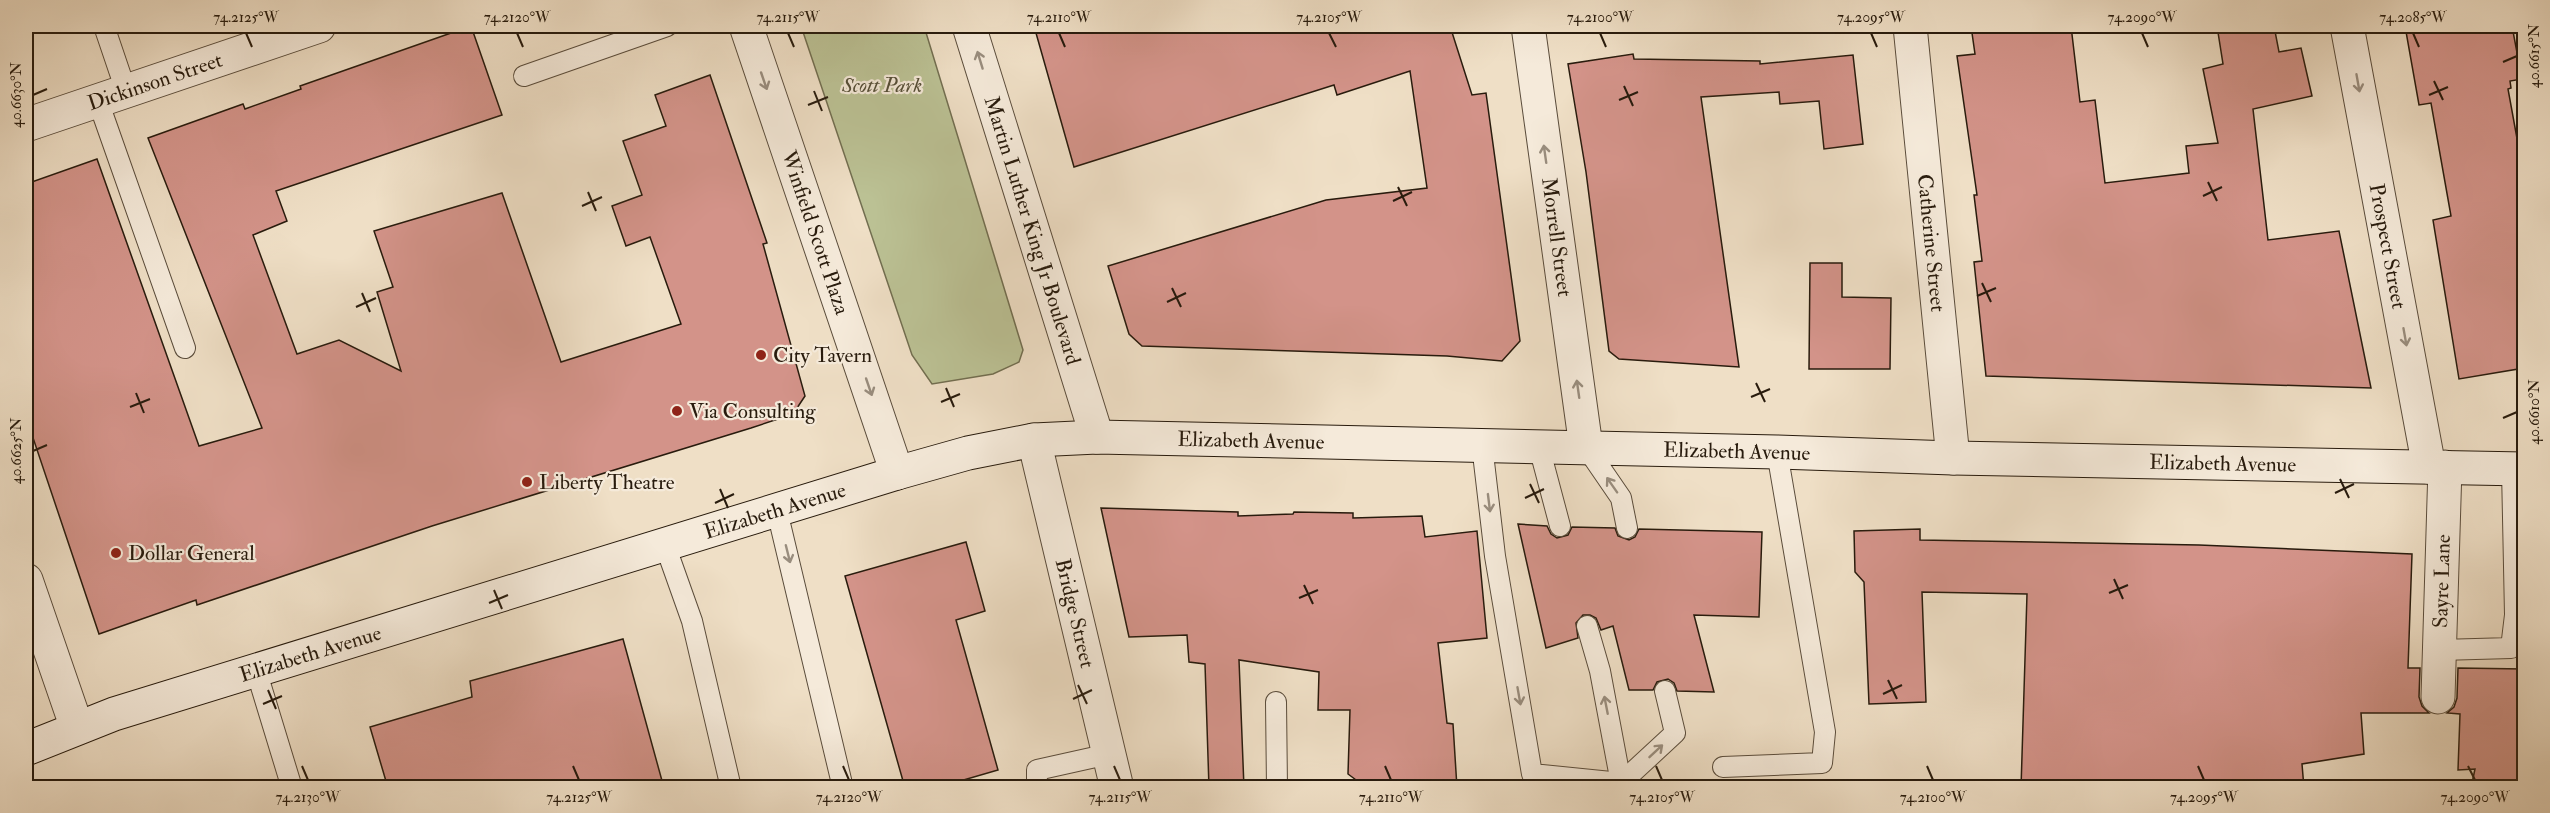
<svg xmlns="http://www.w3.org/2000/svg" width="2550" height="813" viewBox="0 0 2550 813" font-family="'IM FELL Double Pica',serif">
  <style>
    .green { fill: #bbc194; stroke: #726e50; stroke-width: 1.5 }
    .building { fill: #d39389; stroke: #281b0d; stroke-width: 1.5 }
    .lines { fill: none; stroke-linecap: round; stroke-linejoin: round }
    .lane-casing { stroke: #5a4c3b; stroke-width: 22 }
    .street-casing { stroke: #5a4c3b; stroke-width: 35 }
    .secondary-casing { stroke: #281b0d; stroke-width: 35 }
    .lane { stroke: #f5eada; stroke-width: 20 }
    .street { stroke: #f5eada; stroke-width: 33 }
    .secondary { stroke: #f5eada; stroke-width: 33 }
    .oneway { stroke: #998d7e }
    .ticks { fill: none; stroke: #281b0d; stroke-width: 2 }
    .poi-dot { fill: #8f2418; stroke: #f5eada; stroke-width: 2 }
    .labels { text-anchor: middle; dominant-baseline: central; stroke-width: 4.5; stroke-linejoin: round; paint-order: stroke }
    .street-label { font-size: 21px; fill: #281b0d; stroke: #f5eada }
    .park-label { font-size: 21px; font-style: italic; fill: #544d36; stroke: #f5eada }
    .poi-label { font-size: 21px; fill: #281b0d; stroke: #f5eada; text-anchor: start }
    .neatline { fill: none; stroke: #281b0d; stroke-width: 2 }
    .ticks-label { font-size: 15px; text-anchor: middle; fill: #281b0d }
  </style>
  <rect width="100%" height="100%" fill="#efdfc6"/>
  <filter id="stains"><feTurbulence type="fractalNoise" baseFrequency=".00333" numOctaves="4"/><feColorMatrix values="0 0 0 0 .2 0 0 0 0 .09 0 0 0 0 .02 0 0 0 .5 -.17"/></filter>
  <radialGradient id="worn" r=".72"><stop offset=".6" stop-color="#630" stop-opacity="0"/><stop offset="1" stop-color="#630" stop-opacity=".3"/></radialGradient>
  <polygon class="green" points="801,26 924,26 1023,350 1019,362 993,374 932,384 912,355"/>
  <g class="building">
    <polygon points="471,26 502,115 276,191 287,221 253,235 297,354 339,340 401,371 377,292 393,287 374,231 502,193 561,362 681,324 650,237 626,246 612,206 642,195 623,141 666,126 655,95 710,75 767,243 763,244 805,396 793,414 751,428 432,526 197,605 196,600 99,634 26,417 26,184 97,159 199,446 262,428 148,138 243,104 245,109 301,89 300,86"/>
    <polygon points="1034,26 1450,26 1472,95 1486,93 1520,341 1502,361 1447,356 1142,346 1129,334 1108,266 1326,200 1427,188 1410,71 1337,95 1334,85 1074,167"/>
    <polygon points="1971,26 2071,26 2080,102 2095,100 2105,183 2189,173 2186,146 2218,143 2203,69 2223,64 2217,26 2274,26 2279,52 2301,48 2312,96 2253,109 2268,240 2339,231 2371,388 1986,376 1974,262 1982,261 1974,195 1977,195 1957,56 1975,54"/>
    <polygon points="2405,26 2512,26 2522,79 2510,81 2511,88 2508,89 2520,155 2524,154 2524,368 2459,379 2433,220 2451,216 2431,103 2419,105"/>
    <polygon points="1633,54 1634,59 1760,61 1760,64 1853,55 1863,144 1824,149 1819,101 1780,104 1779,92 1701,97 1739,367 1619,359 1609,351 1586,172 1568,64"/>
    <polygon points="1810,263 1842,263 1842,297 1891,298 1890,369 1809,369"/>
    <polygon points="1101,508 1238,512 1238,516 1293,514 1294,512 1353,513 1353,518 1422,516 1425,537 1477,531 1487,638 1438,643 1447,723 1453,724 1457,788 1367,788 1348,774 1350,710 1318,710 1319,672 1239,660 1244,788 1209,788 1205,664 1189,662 1187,635 1129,637"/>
    <polygon points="1518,524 1547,526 1551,534 1557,538 1568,535 1572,527 1615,528 1618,536 1629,540 1635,537 1639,529 1762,532 1759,617 1694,615 1714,692 1677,691 1674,683 1668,679 1657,682 1653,690 1629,690 1613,626 1601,630 1596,618 1590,615 1583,615 1576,623 1578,638 1546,648"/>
    <polygon points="1920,529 1920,540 2199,545 2412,554 2408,668 2420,668 2419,697 2422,706 2429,713 2361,713 2364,754 2302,764 2304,788 2021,788 2027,594 1922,592 1926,702 1869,704 1864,582 1855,572 1854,531"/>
    <polygon points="966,542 985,611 956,620 998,770 936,788 905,788 845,576"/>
    <polygon points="623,639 664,788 388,788 370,727 472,697 470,681"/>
    <polygon points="2458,668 2524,669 2524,788 2471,788 2475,769 2458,770 2460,714 2447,713 2454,707 2457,698"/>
  </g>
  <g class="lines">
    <defs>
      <g id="lane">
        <polyline points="104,26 126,91"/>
        <polyline points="524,76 667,26"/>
        <polyline points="98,101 185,348"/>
        <polyline points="1482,445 1495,556 1532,774 1621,783 1675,733 1665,691"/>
        <polyline points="1539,447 1560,526"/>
        <polyline points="1586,447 1621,498 1627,528"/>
        <polyline points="777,511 843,788"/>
        <polyline points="665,545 692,621 731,788"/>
        <polyline points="1587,626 1600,671 1621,783"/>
        <polyline points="2440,650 2511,648 2515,615 2512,469"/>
        <polyline points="256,670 292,788"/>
        <polyline points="1276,702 1277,788"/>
        <polyline points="1723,767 1822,763 1825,732 1777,452"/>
        <polyline points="1037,788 1037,770 1109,754"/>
      </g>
      <g id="street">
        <path id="s1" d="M746,26L897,473"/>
        <path id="s2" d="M969,26L1097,437"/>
        <path id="s3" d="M1528,26L1586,447"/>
        <path id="s4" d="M1910,26L1953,458"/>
        <path id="s5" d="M2347,26L2429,467"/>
        <path id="s6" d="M26,125L319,26"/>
        <path id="s7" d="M1034,440L1117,788"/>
        <polyline points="26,580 77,728"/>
        <path id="s8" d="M2438,697L2445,467"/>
      </g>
      <g id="secondary">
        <path id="s9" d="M26,749L114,714L897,473L968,453L1034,440L1097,437L1777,452L1953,458L2524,469"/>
      </g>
    </defs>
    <use href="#lane" class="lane-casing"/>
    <use href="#street" class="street-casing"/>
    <use href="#secondary" class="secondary-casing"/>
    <use href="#lane" class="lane"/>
    <use href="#street" class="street"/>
    <use href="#secondary" class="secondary"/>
  </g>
  <defs><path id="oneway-shaft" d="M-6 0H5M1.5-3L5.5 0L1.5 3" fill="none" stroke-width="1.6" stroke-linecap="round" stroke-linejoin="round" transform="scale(1.5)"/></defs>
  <g class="oneway">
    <use href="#oneway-shaft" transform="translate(980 60) rotate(-107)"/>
    <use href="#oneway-shaft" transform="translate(764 81) rotate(71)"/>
    <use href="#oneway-shaft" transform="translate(2358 83) rotate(80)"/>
    <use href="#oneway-shaft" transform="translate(1545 154) rotate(-98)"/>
    <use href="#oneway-shaft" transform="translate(2405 337) rotate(80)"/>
    <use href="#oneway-shaft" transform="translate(869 387) rotate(71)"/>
    <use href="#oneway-shaft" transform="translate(1578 389) rotate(-98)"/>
    <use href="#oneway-shaft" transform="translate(1612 485) rotate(-125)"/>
    <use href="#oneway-shaft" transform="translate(1489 503) rotate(83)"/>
    <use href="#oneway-shaft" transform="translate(788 554) rotate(76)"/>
    <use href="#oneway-shaft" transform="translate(1519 696) rotate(80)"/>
    <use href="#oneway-shaft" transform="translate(1606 705) rotate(-101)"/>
    <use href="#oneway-shaft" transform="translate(1656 751) rotate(-43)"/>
  </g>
  <path class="ticks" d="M246,33L252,47M517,33L523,47M788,33L794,47M1059,33L1065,47M1329,33L1336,47M1600,33L1606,47M1871,33L1877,47M2142,33L2148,47M2413,33L2419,47M2503,62L2517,56M2434,81L2443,100M1624,86L1633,106M814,91L822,111M33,95L47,89M2429,95L2448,87M1619,100L1638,92M808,105L828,97M2208,182L2217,201M1398,187L1407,206M588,192L596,211M2203,196L2222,187M1393,201L1412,192M582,206L602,197M1982,283L1991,302M1172,288L1181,307M362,293L370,312M1977,296L1996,288M1167,302L1186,293M356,307L376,298M1756,383L1765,402M946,388L954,407M136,393L144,413M1751,397L1770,389M941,402L960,394M130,407L150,399M2503,418L2517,412M33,451L47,445M2340,479L2349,498M1530,484L1539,503M720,489L728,508M2335,493L2354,484M1525,498L1544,489M715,503L734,494M2114,579L2123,599M1304,585L1313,604M494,590L502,609M2109,593L2128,585M1299,598L1318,590M489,603L508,595M1888,680L1897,699M1078,685L1087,704M268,690L276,709M1883,694L1902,685M1073,699L1092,690M263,704L282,696M302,766L308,780M573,766L579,780M843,766L849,780M1114,766L1120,780M1385,766L1391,780M1656,766L1662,780M1927,766L1933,780M2198,766L2204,780M2468,766L2475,780"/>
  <g class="poi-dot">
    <circle cx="761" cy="355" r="6"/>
    <circle cx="677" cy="411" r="6"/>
    <circle cx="527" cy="482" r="6"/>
    <circle cx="116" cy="553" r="6"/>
  </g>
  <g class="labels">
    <g class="street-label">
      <text stroke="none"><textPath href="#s6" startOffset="136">Dickinson Street</textPath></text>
      <text stroke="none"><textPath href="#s2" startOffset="214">Martin Luther King Jr Boulevard</textPath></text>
      <text stroke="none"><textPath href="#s1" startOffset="218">Winfield Scott Plaza</textPath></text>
      <text stroke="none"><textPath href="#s3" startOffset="213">Morrell Street</textPath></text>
      <text stroke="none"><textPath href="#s4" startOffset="218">Catherine Street</textPath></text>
      <text stroke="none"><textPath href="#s5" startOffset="224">Prospect Street</textPath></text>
      <text stroke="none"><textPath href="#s9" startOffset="1272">Elizabeth Avenue</textPath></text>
      <text stroke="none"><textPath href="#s9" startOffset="1758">Elizabeth Avenue</textPath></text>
      <text stroke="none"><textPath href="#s9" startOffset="2244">Elizabeth Avenue</textPath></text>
      <text stroke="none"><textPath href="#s9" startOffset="786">Elizabeth Avenue</textPath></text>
      <text stroke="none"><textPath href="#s8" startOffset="116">Sayre Lane</textPath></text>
      <text stroke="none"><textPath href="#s7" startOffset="178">Bridge Street</textPath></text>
      <text stroke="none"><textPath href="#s9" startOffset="300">Elizabeth Avenue</textPath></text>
    </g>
    <g class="park-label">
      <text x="882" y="85">Scott Park</text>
    </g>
    <g class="poi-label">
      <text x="773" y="355">City Tavern</text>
      <text x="689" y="411">Via Consulting</text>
      <text x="539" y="482">Liberty Theatre</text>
      <text x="128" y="553">Dollar General</text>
    </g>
  </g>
  <rect width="2550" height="813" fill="none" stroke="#efdfc6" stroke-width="66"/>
  <rect x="33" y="33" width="2484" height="747" class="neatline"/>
  <g class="ticks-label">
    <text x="246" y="22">74.2125°W</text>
    <text x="517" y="22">74.2120°W</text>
    <text x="788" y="22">74.2115°W</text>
    <text x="1059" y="22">74.2110°W</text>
    <text x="1329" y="22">74.2105°W</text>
    <text x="1600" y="22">74.2100°W</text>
    <text x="1871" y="22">74.2095°W</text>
    <text x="2142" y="22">74.2090°W</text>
    <text x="2413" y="22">74.2085°W</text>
    <text transform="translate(2534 56) rotate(-90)" y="5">40.6615°N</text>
    <text transform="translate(16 95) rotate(-90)" y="5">40.6630°N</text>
    <text transform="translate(2534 412) rotate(-90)" y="5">40.6610°N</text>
    <text transform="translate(16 451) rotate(-90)" y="5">40.6625°N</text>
    <text x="308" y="802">74.2130°W</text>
    <text x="579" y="802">74.2125°W</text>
    <text x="849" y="802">74.2120°W</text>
    <text x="1120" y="802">74.2115°W</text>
    <text x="1391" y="802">74.2110°W</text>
    <text x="1662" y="802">74.2105°W</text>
    <text x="1933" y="802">74.2100°W</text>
    <text x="2204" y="802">74.2095°W</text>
    <text x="2475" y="802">74.2090°W</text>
  </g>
  <rect width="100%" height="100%" filter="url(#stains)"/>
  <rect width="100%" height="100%" fill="url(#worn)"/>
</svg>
